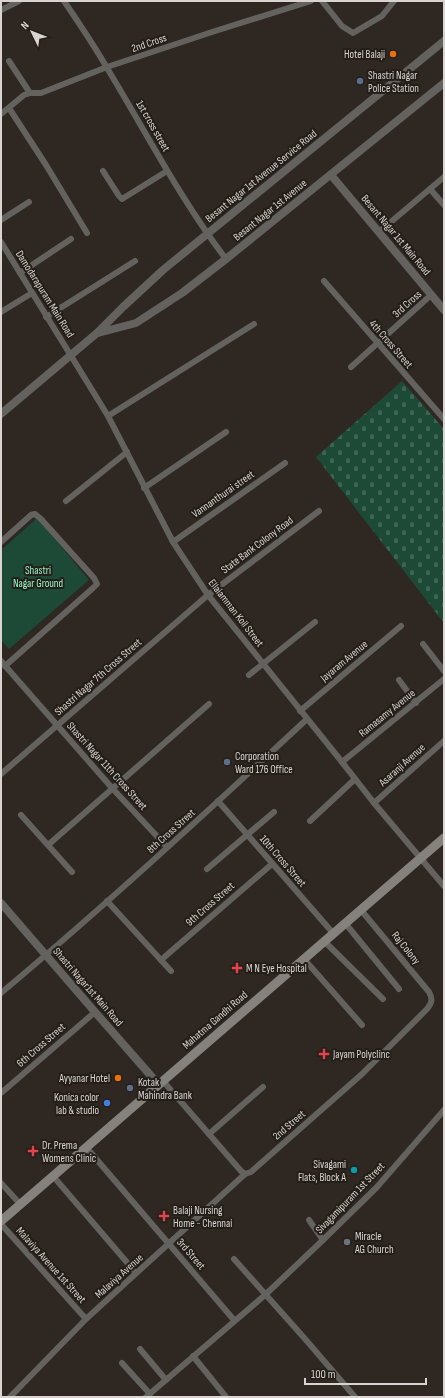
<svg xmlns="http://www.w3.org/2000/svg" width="445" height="1398" viewBox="0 0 445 1398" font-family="'Sofia Sans Condensed',sans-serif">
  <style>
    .cemetery { fill: url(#cemetery-stones) }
    .green { fill: #1c4a37 }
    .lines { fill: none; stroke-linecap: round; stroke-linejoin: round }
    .minor { stroke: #64625e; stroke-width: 6 }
    .tertiary { stroke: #64625e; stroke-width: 8 }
    .secondary { stroke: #85817c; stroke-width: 9 }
    .food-dot { fill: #e8710a; stroke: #241e19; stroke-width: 1.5 }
    .service-dot { fill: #5c6f8a; stroke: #241e19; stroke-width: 1.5 }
    .health-dot { fill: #e0444e; stroke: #241e19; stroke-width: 1.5 }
    .shop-dot { fill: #3f7fe0; stroke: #241e19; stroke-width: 1.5 }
    .culture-dot { fill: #0f9aa8; stroke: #241e19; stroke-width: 1.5 }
    .worship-dot { fill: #6b7280; stroke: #241e19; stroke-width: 1.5 }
    .labels { text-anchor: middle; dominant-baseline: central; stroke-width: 4; stroke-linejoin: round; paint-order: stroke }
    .street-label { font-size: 11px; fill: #d9d4d1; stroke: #241e19 }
    .poi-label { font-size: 11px; fill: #d9d4d1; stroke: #241e19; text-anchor: start }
    .park-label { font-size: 11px; fill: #95f3c8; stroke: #241e19 }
  </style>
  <defs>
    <pattern id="cemetery-stones" width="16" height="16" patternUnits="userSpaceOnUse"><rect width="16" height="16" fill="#1c4a37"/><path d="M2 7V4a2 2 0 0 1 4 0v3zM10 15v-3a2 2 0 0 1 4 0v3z" fill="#3c6353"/></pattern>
  </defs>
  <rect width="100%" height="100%" fill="#2e2722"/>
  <polygon class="cemetery" points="402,381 444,429 444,623 316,457"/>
  <polygon class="green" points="37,518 89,580 9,649 1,640 1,550"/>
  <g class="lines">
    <g class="minor">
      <path d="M64,1C79,23 94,45 107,68C146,132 180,199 226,259"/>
      <polyline points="322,1 342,26 353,33 382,16 394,1"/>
      <polyline points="1,10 19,1"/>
      <polyline points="9,61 30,93 41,93 107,67 212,32 311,1"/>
      <polyline points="9,108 46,165 87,233"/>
      <polyline points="1,114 24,95 30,93"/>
      <polyline points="103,171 119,196 122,199 167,171"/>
      <polyline points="430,189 444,205"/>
      <polyline points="1,220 29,202"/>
      <polyline points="379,232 444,177"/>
      <polyline points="1,242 108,416 173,542 208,595 342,762 374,803 444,886"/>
      <polyline points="20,273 71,239"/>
      <polyline points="324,281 444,419"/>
      <polyline points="1,312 32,293"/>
      <polyline points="46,317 135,261"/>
      <polyline points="351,367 431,295"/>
      <polyline points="108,416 254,324"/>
      <polyline points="144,488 226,432"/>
      <polyline points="66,501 127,452"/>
      <polyline points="1,542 31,515 35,514 41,519 94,578 97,584 93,588 5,666"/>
      <polyline points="173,542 285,463"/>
      <polyline points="423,644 444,671"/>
      <polyline points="1,661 112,788 167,847"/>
      <polyline points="249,675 315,622"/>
      <polyline points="399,680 416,703"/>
      <polyline points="300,711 401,626"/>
      <polyline points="342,762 444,679"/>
      <polyline points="1,774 208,595 319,511"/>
      <polyline points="218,801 333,933"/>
      <polyline points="374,803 444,741"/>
      <polyline points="21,815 72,872"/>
      <polyline points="310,821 355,779"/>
      <polyline points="48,845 209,704"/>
      <polyline points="207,869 274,812"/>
      <polyline points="107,901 171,971"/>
      <polyline points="345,923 399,989"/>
      <polyline points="324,941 383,999"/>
      <polyline points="304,959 362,1025"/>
      <polyline points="161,960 272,864"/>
      <path d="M1,993C106,905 207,812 307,719"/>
      <path d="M163,1081L241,1171L245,1174L251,1172L362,1074L427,1009C432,1003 433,999 429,992L361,910"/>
      <polyline points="1,1093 95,1012"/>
      <polyline points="209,1134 263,1087"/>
      <polyline points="86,1147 234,1320"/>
      <polyline points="53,1176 136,1273"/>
      <polyline points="1,1183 20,1204"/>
      <polyline points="309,1220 323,1240"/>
      <polyline points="1,1224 86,1319"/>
      <polyline points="234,1259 306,1340 355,1397"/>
      <polyline points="140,1349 166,1380"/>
      <polyline points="193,1356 226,1397"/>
      <polyline points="122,1363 150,1394"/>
      <polyline points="10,1397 86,1319 245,1174"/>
      <polyline points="146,1397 265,1295 323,1240 377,1187 444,1110"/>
    </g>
    <g class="tertiary">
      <polyline points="331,175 444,310"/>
      <polyline points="98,333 136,323 182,293 226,259 444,83"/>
      <polyline points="1,414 97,333 123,307 163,270 444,41"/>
      <polyline points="1,903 95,1012 159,1085"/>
    </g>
    <polyline class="secondary" points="1,1221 444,838"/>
  </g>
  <g class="food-dot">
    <circle cx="393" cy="54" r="4"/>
    <circle cx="118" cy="1078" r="4"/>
  </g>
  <g class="service-dot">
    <circle cx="360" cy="81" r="4"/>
    <circle cx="227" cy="762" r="4"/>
    <circle cx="130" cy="1088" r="4"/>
  </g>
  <g class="health-dot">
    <path d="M235 962h4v4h4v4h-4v4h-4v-4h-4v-4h4z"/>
    <path d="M322 1048h4v4h4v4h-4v4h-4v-4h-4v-4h4z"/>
    <path d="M31 1145h4v4h4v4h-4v4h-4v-4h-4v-4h4z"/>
    <path d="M162 1210h4v4h4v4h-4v4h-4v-4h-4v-4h4z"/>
  </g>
  <circle class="shop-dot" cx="107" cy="1103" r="4"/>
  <circle class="culture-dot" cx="354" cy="1170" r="4"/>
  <circle class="worship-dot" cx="347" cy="1242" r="4"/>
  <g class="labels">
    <g class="street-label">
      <text transform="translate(149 43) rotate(-19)">2nd Cross</text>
      <text transform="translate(153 126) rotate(60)">1st cross street</text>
      <text transform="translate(261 176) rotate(-39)">Besant Nagar 1st Avenue Service Road</text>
      <text transform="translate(270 210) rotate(-39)">Besant Nagar 1st Avenue</text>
      <text transform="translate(396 235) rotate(50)">Besant Nagar 1st Main Road</text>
      <text transform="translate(45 294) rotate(58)">Damodarapuram Main Road</text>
      <text transform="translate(407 304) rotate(-42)">3rd Cross</text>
      <text transform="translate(391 344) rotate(49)">4th Cross Street</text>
      <text transform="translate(223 494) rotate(-35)">Vannanthurai street</text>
      <text transform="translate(257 545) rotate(-37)">State Bank Colony Road</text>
      <text transform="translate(236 613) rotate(52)">Ellaiamman Koil Street</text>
      <text transform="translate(344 661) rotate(-40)">Jayaram Avenue</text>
      <text transform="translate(98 677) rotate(-41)">Shastri Nagar 7th Cross Street</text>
      <text transform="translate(387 713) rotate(-39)">Ramasamy Avenue</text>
      <text transform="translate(402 765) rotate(-42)">Asaranji Avenue</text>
      <text transform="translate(107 766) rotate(48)">Shastri Nagar 11th Cross Street</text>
      <text transform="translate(171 831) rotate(-42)">8th Cross Street</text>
      <text transform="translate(283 861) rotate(49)">10th Cross Street</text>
      <text transform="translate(210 904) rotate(-41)">9th Cross Street</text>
      <text transform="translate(406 948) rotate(51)">Raj Colony</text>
      <text transform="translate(88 987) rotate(49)">Shastri Nagar1st Main Road</text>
      <text transform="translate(215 1020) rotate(-41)">Mahatma Gandhi Road</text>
      <text transform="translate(41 1045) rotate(-41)">6th Cross Street</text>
      <text transform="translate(289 1125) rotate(-41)">2nd Street</text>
      <text transform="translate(350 1198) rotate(-46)">Sivagamipuram 1st Street</text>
      <text transform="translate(191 1254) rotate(49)">3rd Street</text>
      <text transform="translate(51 1265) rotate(48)">Malaviya Avenue 1st Street</text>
      <text transform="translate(119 1276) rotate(-42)">Malaviya Avenue</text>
    </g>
    <g class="poi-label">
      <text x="385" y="54" text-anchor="end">Hotel Balaji</text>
      <text x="368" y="75">Shastri Nagar<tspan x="368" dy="13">Police Station</tspan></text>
      <text x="235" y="756">Corporation<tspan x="235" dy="13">Ward 176 Office</tspan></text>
      <text x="246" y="968">M N Eye Hospital</text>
      <text x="333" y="1054">Jayam Polyclinc</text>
      <text x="110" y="1078" text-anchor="end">Ayyanar Hotel</text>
      <text x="138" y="1082">Kotak<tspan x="138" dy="13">Mahindra Bank</tspan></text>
      <text x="99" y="1097" text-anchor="end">Konica color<tspan x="99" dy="13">lab &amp; studio</tspan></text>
      <text x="42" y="1145">Dr. Prema<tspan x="42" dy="13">Womens Clinic</tspan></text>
      <text x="346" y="1164" text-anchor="end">Sivagami<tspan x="346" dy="13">Flats, Block A</tspan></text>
      <text x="173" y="1210">Balaji Nursing<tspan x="173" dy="13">Home - Chennai</tspan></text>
      <text x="355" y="1236">Miracle<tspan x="355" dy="13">AG Church</tspan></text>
    </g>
    <g class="park-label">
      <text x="38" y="570">Shastri<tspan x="38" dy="13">Nagar Ground</tspan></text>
    </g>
  </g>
  <rect width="445" height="1398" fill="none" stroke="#d9d4d1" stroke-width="4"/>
  <g transform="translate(32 32) rotate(313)" stroke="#241e19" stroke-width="3" paint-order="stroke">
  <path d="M0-3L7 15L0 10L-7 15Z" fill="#d9d4d1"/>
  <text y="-6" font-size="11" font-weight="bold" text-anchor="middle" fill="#d9d4d1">N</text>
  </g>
  <path d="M305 1378v6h121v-6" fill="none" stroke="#d9d4d1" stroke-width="2"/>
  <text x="311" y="1378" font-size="12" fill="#d9d4d1" stroke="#241e19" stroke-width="3" paint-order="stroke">100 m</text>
</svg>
